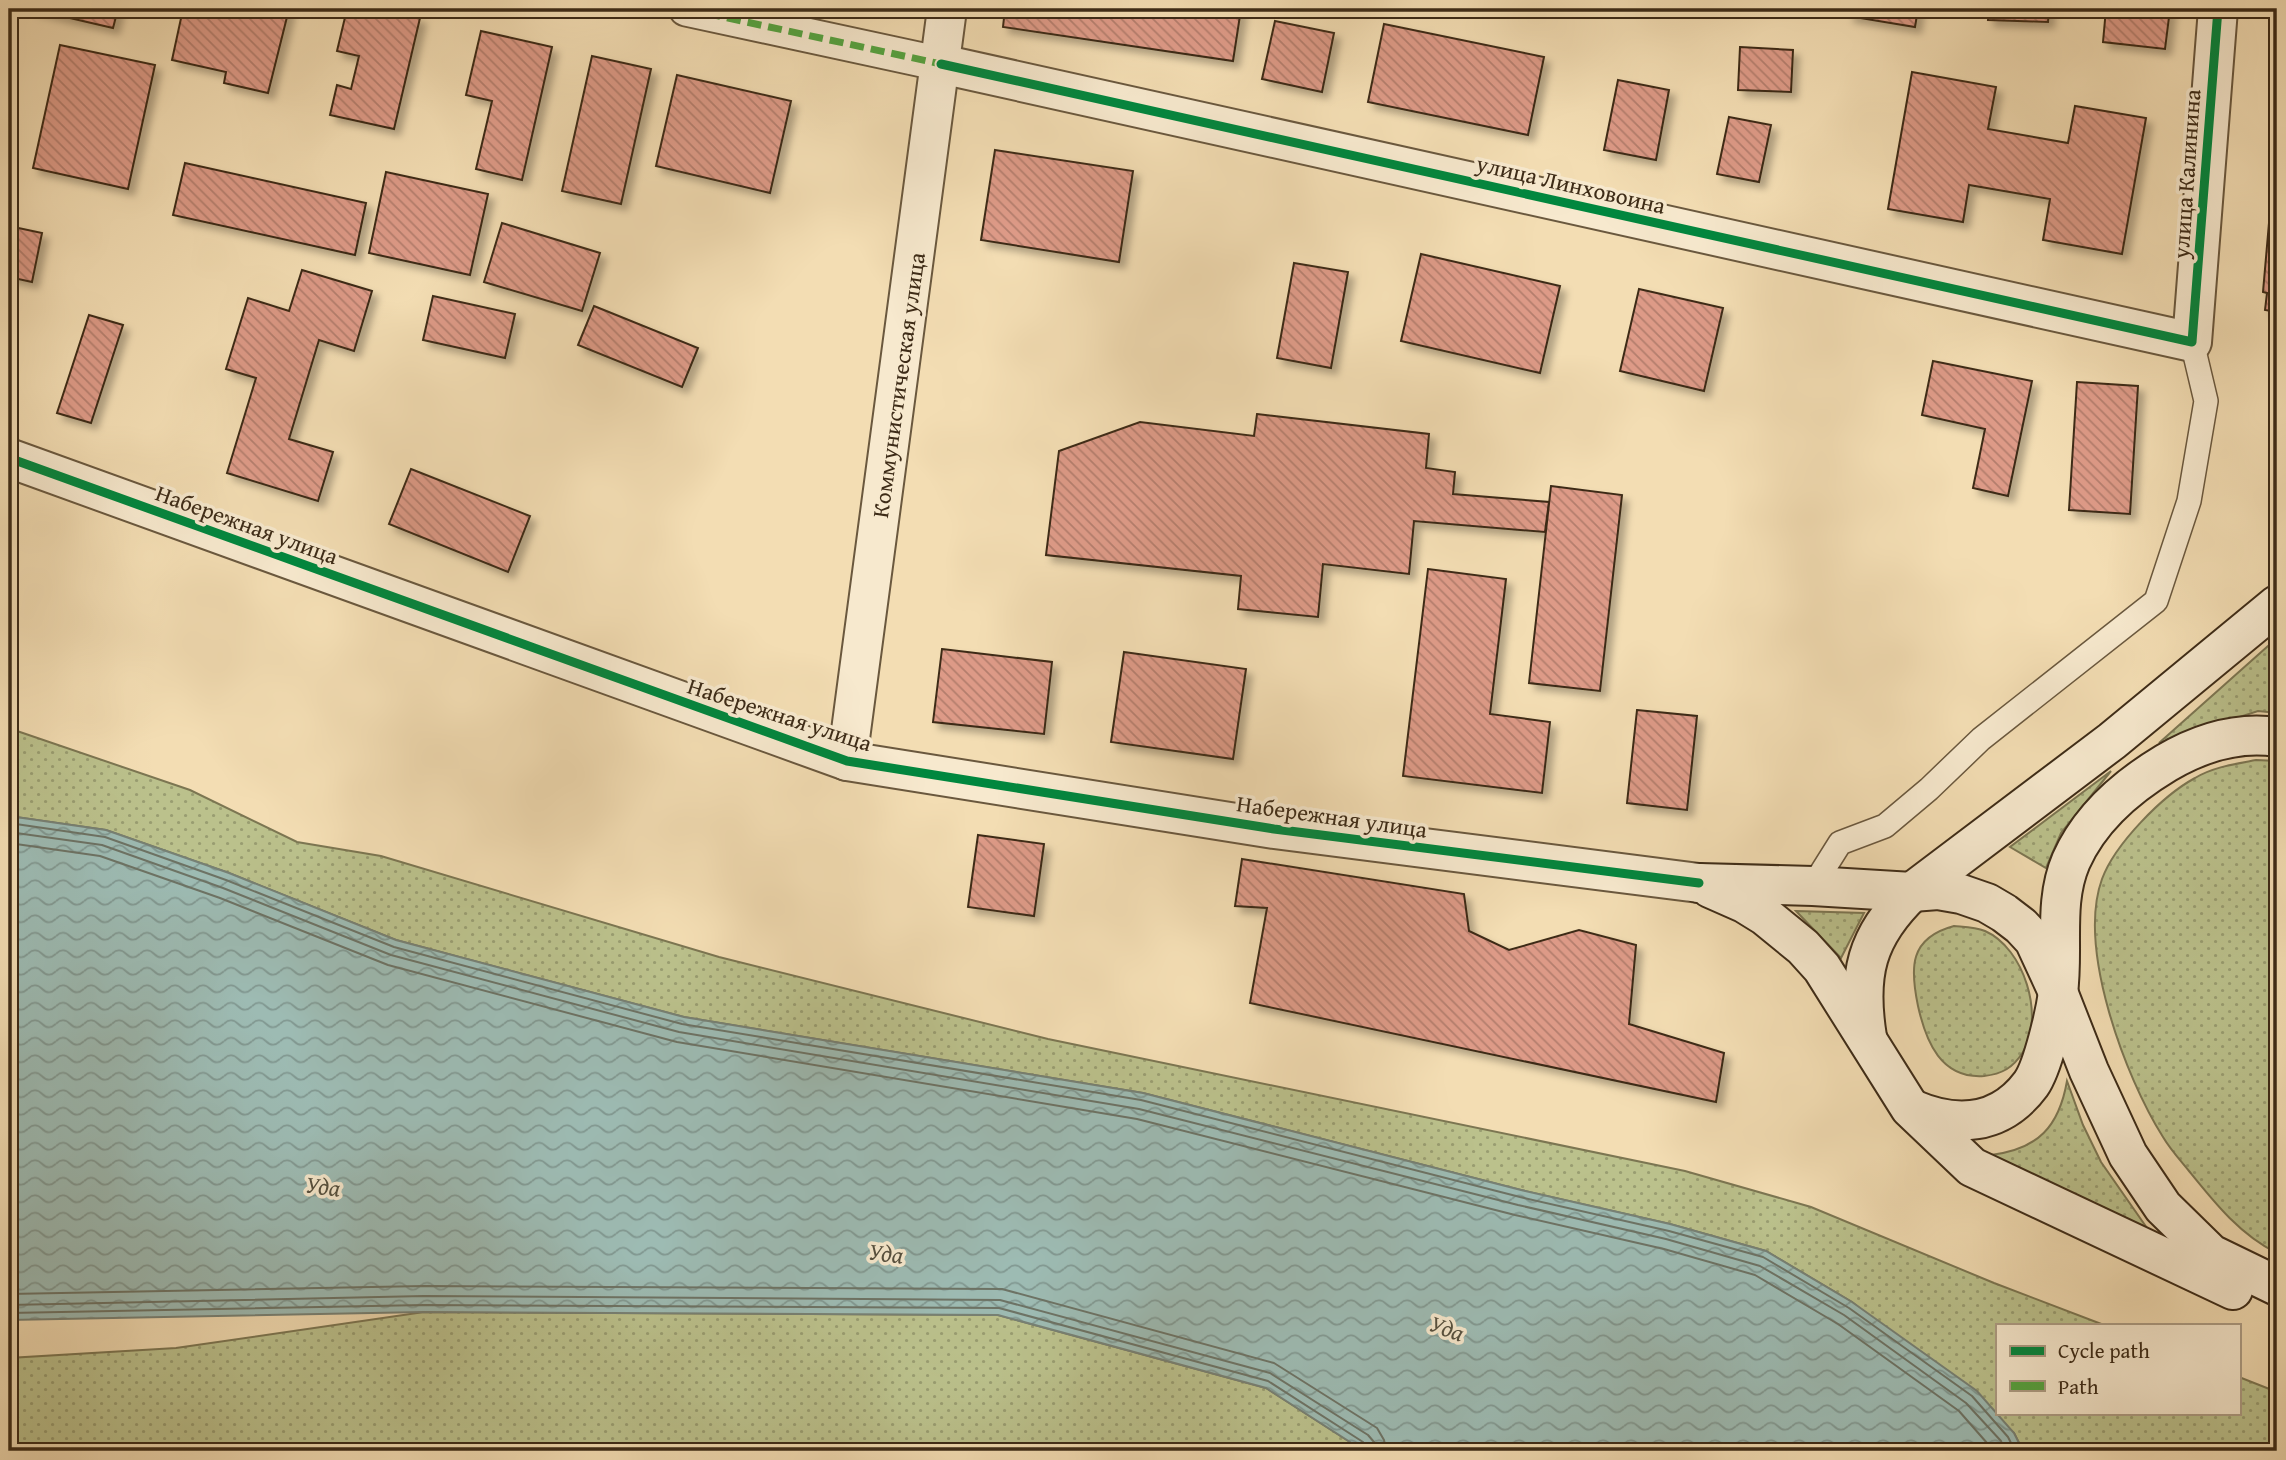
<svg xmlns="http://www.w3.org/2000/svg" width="2286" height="1460" viewBox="0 0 2286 1460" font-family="'Gentium Book Plus',serif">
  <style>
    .grass { fill: url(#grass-dots); stroke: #7c7652; stroke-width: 2 }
    .water { fill: url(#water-waves); stroke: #778175; stroke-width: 2 }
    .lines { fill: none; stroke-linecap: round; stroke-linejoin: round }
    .shore { stroke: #6d7365; stroke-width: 2 }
    .building { fill: url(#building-back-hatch); stroke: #3d2b17; stroke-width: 2; filter: url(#shadow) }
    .service-casing { stroke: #6a583e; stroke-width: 26 }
    .pedestrian-casing { stroke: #6a583e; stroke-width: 37 }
    .minor-casing { stroke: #6a583e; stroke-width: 42 }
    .secondary-casing { stroke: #3d2b17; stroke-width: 42 }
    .service { stroke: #f7e9ce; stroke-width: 23 }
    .pedestrian { stroke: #f7e9ce; stroke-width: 33 }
    .minor { stroke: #f7e9ce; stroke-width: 38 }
    .secondary { stroke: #f7e9ce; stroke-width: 38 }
    .quiet { stroke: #54a440; stroke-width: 7; stroke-dasharray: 14 7; stroke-linecap: butt }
    .cycleway-casing { stroke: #f7e9ce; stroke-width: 13 }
    .cycleway { stroke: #00873e; stroke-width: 9 }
    .labels { text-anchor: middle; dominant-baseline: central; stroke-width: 7; stroke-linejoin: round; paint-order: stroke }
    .street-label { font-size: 23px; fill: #3d2b17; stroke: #f7e9ce }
    .water-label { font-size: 24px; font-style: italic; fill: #554f3e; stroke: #f7e9ce }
  </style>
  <defs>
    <pattern id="grass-dots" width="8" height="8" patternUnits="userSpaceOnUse" patternTransform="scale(1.75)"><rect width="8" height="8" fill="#bbc18c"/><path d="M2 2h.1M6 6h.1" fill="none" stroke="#999d71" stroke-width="1.8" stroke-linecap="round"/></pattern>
    <pattern id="water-waves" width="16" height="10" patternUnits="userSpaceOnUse" patternTransform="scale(1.75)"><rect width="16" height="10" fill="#9dbbb3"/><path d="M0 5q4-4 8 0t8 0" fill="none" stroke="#819891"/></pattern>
    <pattern id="building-back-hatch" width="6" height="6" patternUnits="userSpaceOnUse" patternTransform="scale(1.75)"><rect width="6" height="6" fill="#dd9a87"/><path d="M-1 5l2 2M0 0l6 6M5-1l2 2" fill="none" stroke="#b47e6d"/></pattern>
    <filter id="shadow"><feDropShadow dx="6" dy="6" stdDeviation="3.5" flood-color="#0004"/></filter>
  </defs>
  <rect width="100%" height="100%" fill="#f3ddb3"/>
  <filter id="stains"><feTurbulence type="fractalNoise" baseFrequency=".00286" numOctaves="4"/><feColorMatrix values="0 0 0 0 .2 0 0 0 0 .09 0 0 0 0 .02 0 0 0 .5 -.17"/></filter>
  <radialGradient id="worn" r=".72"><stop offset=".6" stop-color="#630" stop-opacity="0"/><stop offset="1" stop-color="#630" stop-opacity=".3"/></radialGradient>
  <g class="grass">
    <polygon points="2277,638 2277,713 2258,711 2159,743"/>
    <polygon points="17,731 190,790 297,842 381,856 719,957 1048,1039 1685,1171 1811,1207 1994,1283 2104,1325 1997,1325 1997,1413 2239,1413 2239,1377 2277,1392 2277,1451 2023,1451 2014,1433 1852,1302 1766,1251 1670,1224 1521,1190 1143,1093 684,1017 396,940 229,873 106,830 9,816 9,732"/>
    <path d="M2256,760L2277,761V1253C2240,1235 2214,1202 2189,1171C2180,1160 2170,1149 2163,1137C2125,1077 2077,948 2102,879C2115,844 2162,796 2195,778C2213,767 2235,764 2256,760Z"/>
    <polygon points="2111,771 2061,833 2046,868 2010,847"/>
    <polygon points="1796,911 1864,913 1841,958"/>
    <path d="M1954,926C1965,927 1975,927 1985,931C2024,948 2045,1016 2023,1052C2013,1068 2002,1074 1984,1076C1941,1079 1926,1042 1918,1006C1910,968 1909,938 1954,926Z"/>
    <path d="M2067,1081L2083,1125L2101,1162L2147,1228L1991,1155C2038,1149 2059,1127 2067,1081Z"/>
    <polygon points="424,1312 998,1315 1266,1388 1364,1451 9,1451 9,1358 176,1348"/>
  </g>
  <polygon class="water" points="9,816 106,830 229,873 396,940 684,1017 1143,1093 1521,1190 1670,1224 1766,1251 1852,1302 1977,1391 2014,1433 2023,1451 1364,1451 1266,1388 998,1315 424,1312 9,1320"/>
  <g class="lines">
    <g class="shore">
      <polyline points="9,823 105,837 226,880 394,947 682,1024 1141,1100 1520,1197 1669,1231 1763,1257 1849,1308 1972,1396 2008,1437 2015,1451"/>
      <polyline points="9,832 102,845 223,888 391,955 679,1032 1139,1109 1518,1205 1666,1239 1760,1266 1844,1315 1966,1403 2001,1441 2005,1451"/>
      <polyline points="9,843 100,856 220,898 388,965 677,1042 1137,1119 1515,1215 1664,1249 1755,1275 1838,1324 1959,1411 1994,1451"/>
      <polyline points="9,1294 424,1286 1002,1289 1274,1363 1377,1428 1384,1440 1386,1451"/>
      <polyline points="9,1305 424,1296 1000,1300 1270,1373 1368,1435 1374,1442 1375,1451"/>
      <polyline points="9,1313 424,1305 999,1308 1268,1381 1363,1442 1367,1451"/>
    </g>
  </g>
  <g class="building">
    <polygon points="31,9 118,9 113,28"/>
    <polygon points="183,9 289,9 268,93 224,83 226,72 172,60"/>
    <polygon points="347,9 382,9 420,18 394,129 330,115 337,85 351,89 359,56 337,51"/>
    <polygon points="1005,9 1241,9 1233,61 1003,27"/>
    <polygon points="1849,9 1918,9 1915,27 1848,16"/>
    <polygon points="1989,9 2049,9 2048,22 1988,20"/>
    <polygon points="2106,9 2170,9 2165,49 2103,42"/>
    <polygon points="1275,21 1334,33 1322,92 1262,79"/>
    <polygon points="1384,24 1544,57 1528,135 1368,102"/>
    <polygon points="481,31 552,47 522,180 476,169 492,101 466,95"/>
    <polygon points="60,45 155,65 128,189 33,168"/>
    <polygon points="1740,47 1793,50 1791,92 1738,90"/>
    <polygon points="592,56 651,69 621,204 562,191"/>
    <polygon points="1912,72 1996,87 1988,129 2068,143 2075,106 2146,118 2122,254 2043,240 2050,199 1969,185 1963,222 1888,209"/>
    <polygon points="677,75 791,101 770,193 656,166"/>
    <polygon points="1618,80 1669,90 1656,160 1604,150"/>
    <polygon points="1729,117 1771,125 1759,182 1717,174"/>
    <polygon points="995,150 1133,171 1119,262 981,240"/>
    <polygon points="2275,154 2277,154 2277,312 2265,310 2267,293 2263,292"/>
    <polygon points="185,163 366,203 355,255 173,215"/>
    <polygon points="386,172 488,194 470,275 369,253"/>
    <polygon points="502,223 600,253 582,311 484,282"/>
    <polygon points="9,226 42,233 32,282 9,277"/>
    <polygon points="1421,254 1560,286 1540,373 1401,341"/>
    <polygon points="1294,263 1348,272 1331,368 1277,358"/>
    <polygon points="302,270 372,291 354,351 319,340 289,439 333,452 318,501 227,473 256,378 226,369 248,298 289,311"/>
    <polygon points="1639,289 1723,308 1704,391 1620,371"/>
    <polygon points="433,296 515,314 505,358 423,340"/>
    <polygon points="594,306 698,348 682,387 578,345"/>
    <polygon points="89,315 123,325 91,423 57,413"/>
    <polygon points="1933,361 2032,381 2008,496 1973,488 1985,429 1922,415"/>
    <polygon points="2077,382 2138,386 2130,514 2069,510"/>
    <polygon points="1257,414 1429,434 1426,468 1455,472 1453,494 1549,502 1545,532 1414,521 1409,574 1323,564 1318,617 1238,609 1241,576 1046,555 1059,451 1140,422 1254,436"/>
    <polygon points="411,469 530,516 508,572 389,524"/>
    <polygon points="1551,486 1622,495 1600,691 1529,683"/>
    <polygon points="1428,569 1506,579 1490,714 1550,722 1542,793 1403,776"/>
    <polygon points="942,649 1052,662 1044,734 933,722"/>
    <polygon points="1124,652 1246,669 1233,759 1111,742"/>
    <polygon points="1637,710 1697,716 1687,810 1627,803"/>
    <polygon points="978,835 1044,844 1034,916 968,907"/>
    <polygon points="1242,859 1464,894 1469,931 1509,950 1579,930 1636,945 1629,1024 1724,1053 1716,1102 1250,1003 1267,908 1235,906"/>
  </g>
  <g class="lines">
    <defs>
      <polyline id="service" points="1813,886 1840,843 1885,826 1929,789 1981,739 2156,601 2189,501 2206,401 2192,342"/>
      <polyline id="pedestrian" points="686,9 941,64"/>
      <g id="minor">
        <polyline points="941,64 2192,342 2218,9"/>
        <polyline points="9,458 847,761 1274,829 1699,883"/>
        <polyline points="847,761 947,9"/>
      </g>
      <g id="secondary">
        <polyline points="1699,883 1813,886 1912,892 1938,890 1961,894 1987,903 2004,913 2021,926 2034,940 2058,992 2089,1071 2128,1155 2163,1207 2211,1254 2277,1286"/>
        <polyline points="1710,888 1744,903 1765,916 1803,947 1822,968 1910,1108 1972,1167 2233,1290"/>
        <path d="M1867,1037C1857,975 1866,936 1912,892L2112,741L2277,605"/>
        <path d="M1912,1109C1956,1128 2000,1126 2031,1084C2043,1067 2055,1014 2058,993C2064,948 2053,903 2071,861C2090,818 2126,787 2166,763C2200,743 2237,731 2277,737"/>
      </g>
    </defs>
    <use href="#service" class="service-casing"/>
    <use href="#pedestrian" class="pedestrian-casing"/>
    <use href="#minor" class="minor-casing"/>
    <use href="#secondary" class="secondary-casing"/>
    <use href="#service" class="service"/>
    <use href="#pedestrian" class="pedestrian"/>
    <use href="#minor" class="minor"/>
    <use href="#secondary" class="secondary"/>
    <polyline class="quiet" points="686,9 941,64"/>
    <defs>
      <g id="cycleway">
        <polyline points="941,64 2192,342 2218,9"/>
        <polyline points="9,458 847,761 1274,829 1699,883"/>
      </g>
    </defs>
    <use href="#cycleway" class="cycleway-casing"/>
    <use href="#cycleway" class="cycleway"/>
  </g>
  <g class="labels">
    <g class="street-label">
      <text transform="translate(2186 174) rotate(-86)">улица Калинина</text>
      <text transform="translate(1571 184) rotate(13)">улица Линховоина</text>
      <text transform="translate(898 385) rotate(-82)">Коммунистическая улица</text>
      <text transform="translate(247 524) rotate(20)">Набережная улица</text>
      <text transform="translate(780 714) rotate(18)">Набережная улица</text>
      <text transform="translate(1332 816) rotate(8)">Набережная улица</text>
    </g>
    <g class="water-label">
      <text transform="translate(323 1186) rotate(7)">Уда</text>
      <text transform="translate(886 1253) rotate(7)">Уда</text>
      <text transform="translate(1447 1328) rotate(20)">Уда</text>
    </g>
  </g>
  <rect width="2286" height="1460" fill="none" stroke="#f3ddb3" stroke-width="35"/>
  <rect x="10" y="10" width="2265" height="1439" fill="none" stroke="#3d2b17" stroke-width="3.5"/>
  <rect x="18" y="18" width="2251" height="1425" fill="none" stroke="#3d2b17" stroke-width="2"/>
  <rect x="1996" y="1324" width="245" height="91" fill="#f7e9ce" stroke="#ad9d85" stroke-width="2"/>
  <rect x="2010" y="1346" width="35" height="10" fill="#00873e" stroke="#ad9d85" stroke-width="2"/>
  <text x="2058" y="1358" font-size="21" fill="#3d2b17">Cycle path</text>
  <rect x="2010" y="1381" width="35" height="10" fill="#54a440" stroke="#ad9d85" stroke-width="2"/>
  <text x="2058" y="1394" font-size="21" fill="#3d2b17">Path</text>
  <rect width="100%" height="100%" filter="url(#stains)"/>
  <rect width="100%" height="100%" fill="url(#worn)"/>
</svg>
